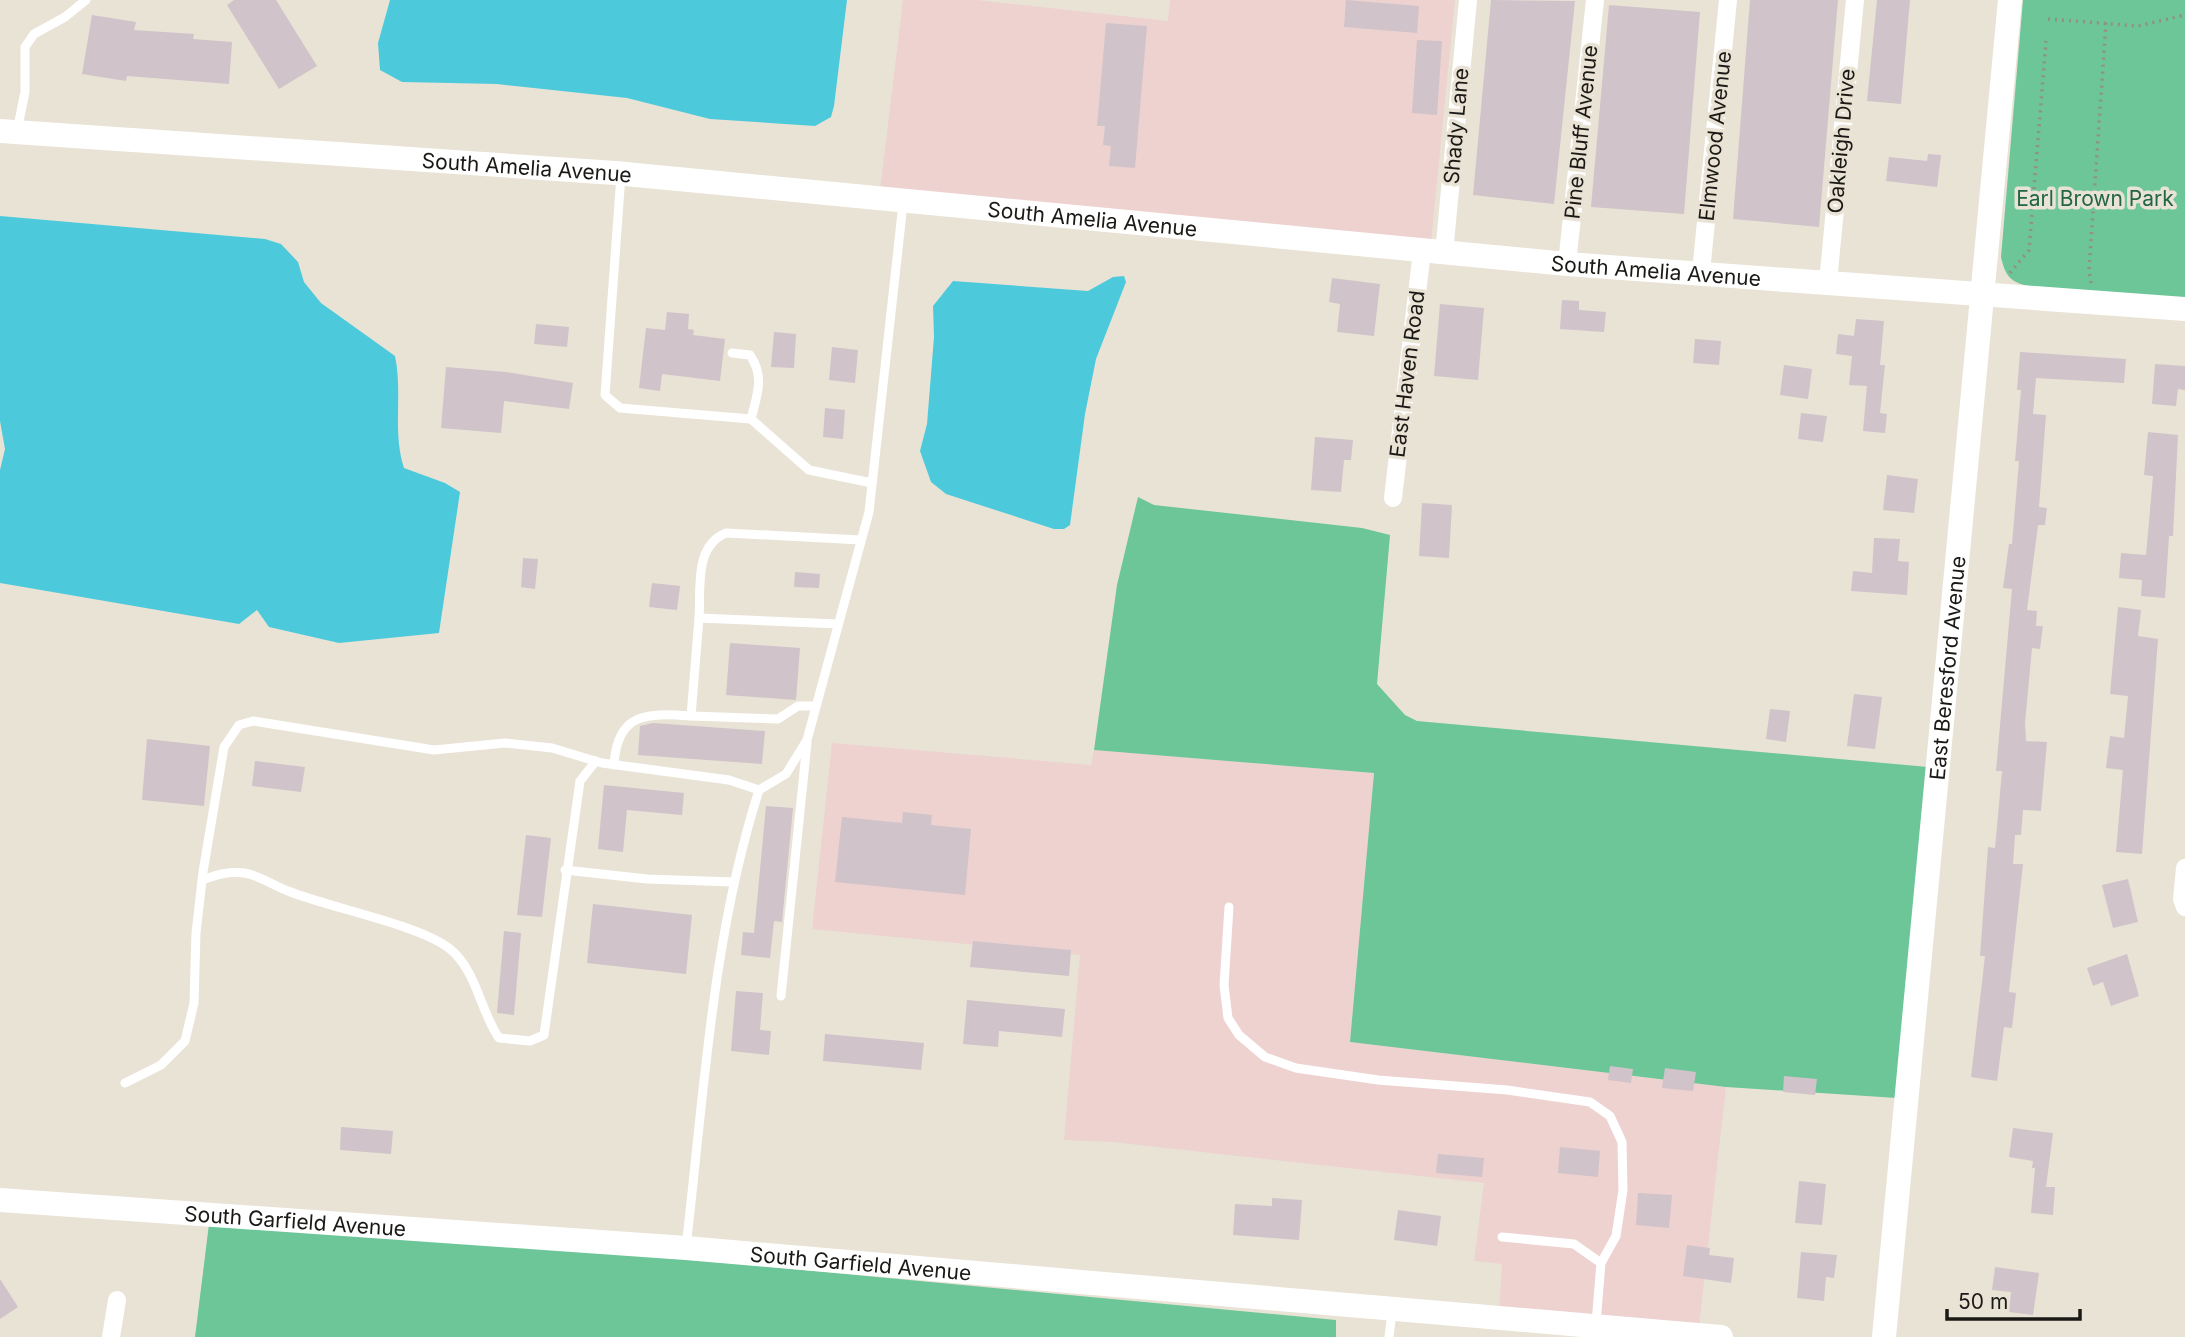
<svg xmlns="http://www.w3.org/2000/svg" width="2185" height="1337" viewBox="0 0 2185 1337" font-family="Inter,sans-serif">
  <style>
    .commercial { fill: #edd2d0 }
    .green { fill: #6cc698 }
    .water { fill: #4ccadc }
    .building { fill: #d0c3ca }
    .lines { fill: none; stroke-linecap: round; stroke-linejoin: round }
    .path { stroke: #938f85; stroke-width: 3.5; stroke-dasharray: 2 5; stroke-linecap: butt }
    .lane { stroke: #fff; stroke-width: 9 }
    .street { stroke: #fff; stroke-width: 18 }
    .secondary { stroke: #fff; stroke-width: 24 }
    .labels { text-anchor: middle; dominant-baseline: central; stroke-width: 7; stroke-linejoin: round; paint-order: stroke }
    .street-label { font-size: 21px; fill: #1b1915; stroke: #e9e3d6 }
    .park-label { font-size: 21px; fill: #226547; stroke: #e9e3d6 }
  </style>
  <rect width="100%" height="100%" fill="#e9e3d6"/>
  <g class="commercial">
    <polygon points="903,0 977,0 1168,21 1170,0 1455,0 1431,242 880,190"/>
    <polygon points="832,743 1091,765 1094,750 1374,773 1350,1042 1726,1087 1699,1326 1499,1311 1502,1264 1474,1261 1484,1183 1112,1142 1064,1140 1080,955 812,929"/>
  </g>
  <g class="green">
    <path d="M2023,0H2185V299L2030,286C2010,283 2005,275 2001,257Z"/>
    <polygon points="1138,497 1154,505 1362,528 1390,535 1377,684 1405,715 1417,721 1928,767 1897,1098 1726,1087 1350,1042 1374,773 1094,750 1117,585"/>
    <polygon points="209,1224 643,1255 1336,1320 1336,1337 195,1337"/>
  </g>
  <g class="water">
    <polygon points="390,0 847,0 834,106 831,117 815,126 710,119 627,98 497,84 402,82 380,70 378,43"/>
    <path d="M0,216L265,239L281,244L298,262L304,282L321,303L395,356C403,394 392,431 404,468L445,483L460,492L439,633L339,643L269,627L257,610L239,624L0,583V470L5,449L0,421Z"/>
    <polygon points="1124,276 1126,282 1096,359 1085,414 1070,525 1064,529 1054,529 946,494 931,482 920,451 927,424 934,337 933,306 953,281 1088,291 1113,277"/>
  </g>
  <g class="building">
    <polygon points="234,0 276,0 317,66 279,89 227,5"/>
    <polygon points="1346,0 1419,6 1417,33 1344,27"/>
    <polygon points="1491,0 1575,1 1554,204 1473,195"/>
    <polygon points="1750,0 1838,0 1819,227 1733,219"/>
    <polygon points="1877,0 1910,0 1901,104 1867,101"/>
    <polygon points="1609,5 1700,12 1684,214 1591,207"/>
    <polygon points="92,15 136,22 134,30 194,34 193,39 232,42 229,84 127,76 126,81 82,74"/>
    <polygon points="1106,23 1147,26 1135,168 1109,166 1111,146 1103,145 1105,126 1097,126"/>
    <polygon points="1417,40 1442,41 1437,115 1412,113"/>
    <polygon points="1928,154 1941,155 1937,187 1886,181 1889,157 1927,161"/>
    <polygon points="1332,278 1380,284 1374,336 1337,332 1340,304 1329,302"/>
    <polygon points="1562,300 1579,301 1579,310 1606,312 1604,332 1560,329"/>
    <polygon points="1440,304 1484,308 1478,380 1434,376"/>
    <polygon points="667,312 689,314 688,329 694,330 693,335 725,339 720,381 662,374 660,391 639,388 646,328 665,330"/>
    <polygon points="1856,319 1884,321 1880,365 1885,365 1880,413 1887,414 1885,433 1863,431 1867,386 1849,385 1852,356 1836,354 1838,334 1854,336"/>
    <polygon points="536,324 569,327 567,347 534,344"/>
    <polygon points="774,332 796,334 794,368 771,367"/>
    <polygon points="1695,339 1721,341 1719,365 1693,363"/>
    <polygon points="832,347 858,350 855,383 829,380"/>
    <polygon points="2020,352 2126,359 2124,383 2036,378 2033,414 2046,415 2039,507 2047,508 2045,525 2038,525 2027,610 2037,611 2036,626 2043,626 2040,649 2032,648 2025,723 2026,741 2047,742 2041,811 2023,810 2021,835 2015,835 2013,864 2023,864 2009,992 2016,993 2012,1028 2004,1027 1997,1081 1971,1077 1985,956 1980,956 1988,847 1995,848 2002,771 1996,771 2012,589 2003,588 2009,544 2012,544 2019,461 2015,461 2021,390 2017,390"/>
    <polygon points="2155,364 2185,366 2185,390 2178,389 2176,406 2152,404"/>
    <polygon points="1784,365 1812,369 1808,399 1780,395"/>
    <polygon points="446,367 506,372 573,383 569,409 504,401 501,433 441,428"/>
    <polygon points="825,408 845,410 843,439 823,437"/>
    <polygon points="1801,413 1827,416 1823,442 1798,439"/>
    <polygon points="2148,432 2178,435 2173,536 2169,536 2165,598 2141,596 2142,580 2119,578 2121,553 2146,555 2153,476 2144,475"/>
    <polygon points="1315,437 1353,440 1351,460 1344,460 1341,492 1311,490"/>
    <polygon points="1887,475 1918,479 1914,513 1883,510"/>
    <polygon points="1422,503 1452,505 1449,558 1419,556"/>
    <polygon points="1874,538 1900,539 1898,561 1909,562 1907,595 1851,591 1853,571 1872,573"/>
    <polygon points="523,558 538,559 535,589 521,587"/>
    <polygon points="795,572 820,574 819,588 794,587"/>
    <polygon points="652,583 680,586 677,610 649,607"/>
    <polygon points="2118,607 2141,610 2138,636 2158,639 2142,854 2116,852 2123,770 2106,768 2110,736 2124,738 2128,696 2110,694"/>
    <polygon points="730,643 800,648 796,700 726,695"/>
    <polygon points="1854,694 1882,697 1875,749 1847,746"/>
    <polygon points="1770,709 1790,711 1786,742 1766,739"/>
    <polygon points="653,723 765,731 762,764 638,755 640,726"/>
    <polygon points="147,739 210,746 204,806 142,800"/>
    <polygon points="255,761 305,767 301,792 252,786"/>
    <polygon points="604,785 684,793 682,815 627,810 623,852 598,849"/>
    <polygon points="766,806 793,808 782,922 774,921 770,958 741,955 743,932 754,933"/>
    <polygon points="903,812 932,815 931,825 971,829 965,895 835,882 842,817 902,823"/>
    <polygon points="526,835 551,838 542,917 517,915"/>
    <polygon points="2128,879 2138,922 2113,928 2102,885"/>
    <polygon points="593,904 692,915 686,974 587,963"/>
    <polygon points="504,931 521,933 514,1015 497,1013"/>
    <polygon points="973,941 1071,950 1069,976 970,967"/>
    <polygon points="2127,954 2139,996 2111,1006 2103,982 2093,986 2087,968"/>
    <polygon points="736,991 763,993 760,1030 771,1031 769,1055 731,1051"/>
    <polygon points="967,1000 1065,1009 1062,1037 999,1031 998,1047 963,1044"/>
    <polygon points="825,1034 924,1043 921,1070 823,1061"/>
    <polygon points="1610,1066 1633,1069 1631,1083 1608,1080"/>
    <polygon points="1665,1068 1696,1072 1693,1091 1662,1088"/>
    <polygon points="1784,1076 1817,1079 1815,1095 1783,1092"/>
    <polygon points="341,1127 393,1131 391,1154 340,1150"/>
    <polygon points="2013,1128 2053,1133 2046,1187 2055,1187 2053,1215 2031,1213 2035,1168 2032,1168 2033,1161 2009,1157"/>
    <polygon points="1560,1147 1600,1151 1598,1177 1558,1173"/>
    <polygon points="1438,1154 1484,1158 1482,1177 1436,1173"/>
    <polygon points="1799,1181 1826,1184 1822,1225 1795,1223"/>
    <polygon points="1638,1193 1672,1195 1669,1228 1636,1225"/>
    <polygon points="1272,1198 1302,1200 1299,1240 1233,1235 1235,1204 1272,1206"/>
    <polygon points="1398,1210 1441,1216 1437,1246 1394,1240"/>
    <polygon points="1687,1245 1710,1248 1709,1255 1734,1258 1731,1283 1683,1276"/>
    <polygon points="1801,1252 1837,1255 1834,1278 1826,1277 1824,1301 1797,1298"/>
    <polygon points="1995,1267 2039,1273 2033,1315 2009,1312 2011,1292 1992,1290"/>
    <polygon points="0,1279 18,1307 0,1319"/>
  </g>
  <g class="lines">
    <g class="path">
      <polyline points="2048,19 2138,26 2185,15"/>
      <polyline points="2010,273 2029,250 2046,41"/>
      <polyline points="2091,283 2089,270 2106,23"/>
    </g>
    <g class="lane">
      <polyline points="17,131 25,92 25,47 34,34 65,17 86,0"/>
      <polyline points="621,175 605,395 620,408 751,419 809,470 872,483"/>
      <path d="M732,353L750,355C765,377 757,395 751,419"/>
      <path d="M838,624L699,618C701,588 694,546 726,533L861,540"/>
      <polyline points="691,716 778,719 798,706 816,706"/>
      <path d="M614,765C617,712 647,713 691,716L699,618"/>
      <polyline points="565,870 647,879 734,882"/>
      <path d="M202,880C217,875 228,871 244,873C259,875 274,886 288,891C330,908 421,925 450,949C477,971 480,1011 499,1038L530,1041L544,1035L580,781L596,761"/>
      <polyline points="1229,907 1224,985 1228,1018 1239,1035 1265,1057 1296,1068 1378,1080 1507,1090 1590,1102 1610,1116 1622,1142 1623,1190 1616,1236 1601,1263 1596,1323"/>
      <polyline points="781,996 807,743"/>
      <polyline points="125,1083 161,1065 185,1041 194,1003 196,933 203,872 224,747 239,725 253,721 434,750 505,743 552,748 602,763 729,780 759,790"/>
      <polyline points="1502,1237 1574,1244 1601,1263"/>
      <path d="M686,1247C704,1094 712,937 759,790L786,774L807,740L869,512L903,204"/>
      <polyline points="1389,1337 1392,1312"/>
    </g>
    <g class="street">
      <polyline points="1444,253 1468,0"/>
      <polyline points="1567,264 1595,0"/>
      <polyline points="1701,272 1728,0"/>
      <polyline points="1828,282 1855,0"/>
      <polyline points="1393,498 1422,251"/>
      <polyline points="2185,868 2182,899 2185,907"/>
      <polyline points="111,1337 117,1300"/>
    </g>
    <g class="secondary">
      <path id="s1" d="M0,131L615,173L1567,264L2185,309"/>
      <path id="s2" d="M0,1200L686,1248L1721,1337"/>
      <path id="s3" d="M1884,1337L2010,0"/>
    </g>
  </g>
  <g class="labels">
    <g class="street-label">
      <text transform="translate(1456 126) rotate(-85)">Shady Lane</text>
      <text transform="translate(1581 132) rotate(-84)">Pine Bluff Avenue</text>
      <text transform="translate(1715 136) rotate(-84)">Elmwood Avenue</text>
      <text transform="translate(1841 141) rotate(-85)">Oakleigh Drive</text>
      <text stroke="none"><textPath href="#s1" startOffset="528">South Amelia Avenue</textPath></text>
      <text stroke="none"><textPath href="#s1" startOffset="1096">South Amelia Avenue</textPath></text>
      <text stroke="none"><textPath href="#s1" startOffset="1662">South Amelia Avenue</textPath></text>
      <text transform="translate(1407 374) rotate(-83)">East Haven Road</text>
      <text stroke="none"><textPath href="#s3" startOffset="672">East Beresford Avenue</textPath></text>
      <text stroke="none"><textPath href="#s2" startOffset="296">South Garfield Avenue</textPath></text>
      <text stroke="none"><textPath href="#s2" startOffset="863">South Garfield Avenue</textPath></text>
    </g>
    <g class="park-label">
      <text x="2095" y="198">Earl Brown Park</text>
    </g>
  </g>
  <path d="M1947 1309v10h133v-10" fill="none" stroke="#1b1915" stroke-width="3.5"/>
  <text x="1958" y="1309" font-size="21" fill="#1b1915" stroke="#e9e3d6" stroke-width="5" paint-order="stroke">50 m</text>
</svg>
